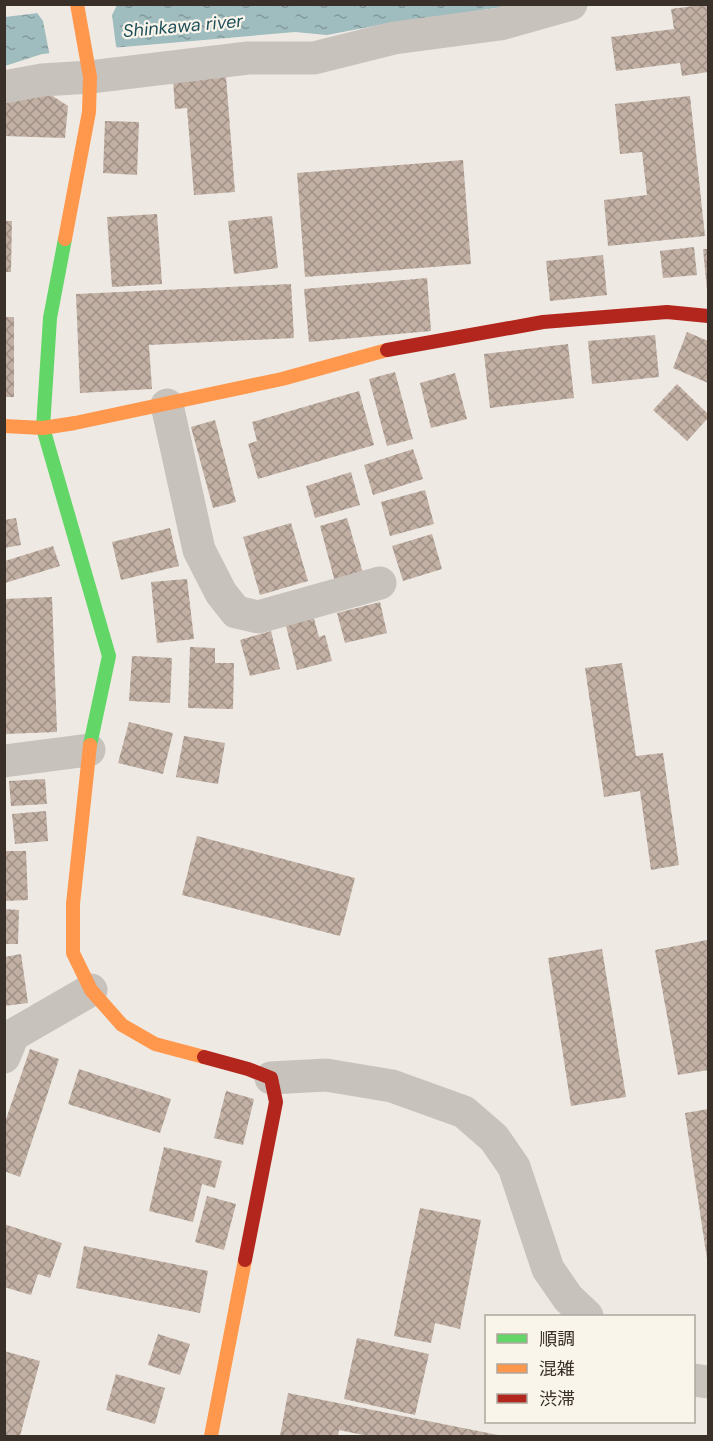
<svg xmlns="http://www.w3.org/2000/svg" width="713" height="1441" viewBox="0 0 713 1441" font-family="'DM Sans','Noto Sans JP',sans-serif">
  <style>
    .water { fill: url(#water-ripples) }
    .pier { fill: #eeeae3 }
    .building { fill: url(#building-cross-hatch) }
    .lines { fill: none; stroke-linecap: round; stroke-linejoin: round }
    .street { stroke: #c7c2bc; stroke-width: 33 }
    .fast { stroke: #63d668; stroke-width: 14 }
    .slow { stroke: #ff974d; stroke-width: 14 }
    .jam { stroke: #b3261e; stroke-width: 14 }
    .labels { text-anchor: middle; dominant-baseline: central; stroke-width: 4.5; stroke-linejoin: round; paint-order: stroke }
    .water-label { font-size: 18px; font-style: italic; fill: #1e505b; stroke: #faf5eb }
  </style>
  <defs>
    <pattern id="water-ripples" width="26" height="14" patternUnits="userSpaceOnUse" patternTransform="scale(1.5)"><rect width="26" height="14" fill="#9fbcbf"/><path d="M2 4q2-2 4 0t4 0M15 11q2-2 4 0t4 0" fill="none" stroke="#83999b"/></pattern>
    <pattern id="building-cross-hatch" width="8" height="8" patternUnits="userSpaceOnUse" patternTransform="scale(1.5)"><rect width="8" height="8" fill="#c2b0a4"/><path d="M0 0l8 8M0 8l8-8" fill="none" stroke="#9f9086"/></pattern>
  </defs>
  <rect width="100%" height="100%" fill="#eeeae3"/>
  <polygon class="water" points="113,4 516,5 379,25 327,35 295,32 42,54 5,66 5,17"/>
  <polygon class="pier" points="86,4 117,5 112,15 116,46 119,51 50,57 43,21 35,10"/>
  <g class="building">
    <polygon points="708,4 708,72 682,76 680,63 616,71 611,37 674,29 671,9"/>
    <polygon points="226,76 235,192 194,195 187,108 175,109 173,80"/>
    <polygon points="51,95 68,106 65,138 4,136 4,100"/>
    <polygon points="690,96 705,236 608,246 604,200 647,195 642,152 620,154 615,104"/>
    <polygon points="105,121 139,122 137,175 103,173"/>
    <polygon points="463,160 471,264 305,277 297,173"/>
    <polygon points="157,214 162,284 112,287 107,217"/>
    <polygon points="272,216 278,268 234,274 228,221"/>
    <polygon points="4,221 12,221 11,272 4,272"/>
    <polygon points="694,247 697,275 663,278 660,251"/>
    <polygon points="703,249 708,249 708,290 707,290"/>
    <polygon points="603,255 607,295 550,301 546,261"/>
    <polygon points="427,278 431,331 309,342 304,289"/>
    <polygon points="291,284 294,338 149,345 152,389 80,393 76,294"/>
    <rect x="4" y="317" width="10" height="80"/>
    <polygon points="687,332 708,341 708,383 673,368"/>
    <polygon points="655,335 659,377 592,384 588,341"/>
    <polygon points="568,344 574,398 490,408 484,354"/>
    <polygon points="395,372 413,439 387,446 369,379"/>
    <polygon points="455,373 467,419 431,428 420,383"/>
    <polygon points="677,384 708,414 708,418 687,441 653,410"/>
    <polygon points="359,391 374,445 258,479 248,444 257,441 252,422"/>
    <polygon points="215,420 236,502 213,508 191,427"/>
    <polygon points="413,449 423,479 373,495 364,465"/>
    <polygon points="351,472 360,505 315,518 306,486"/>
    <polygon points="425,490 434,524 390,536 381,502"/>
    <polygon points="16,518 21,545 4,548 4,520"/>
    <polygon points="347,518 363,573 335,582 320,526"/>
    <polygon points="291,523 308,581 260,595 243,537"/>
    <polygon points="170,528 179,566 121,580 112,542"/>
    <polygon points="432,534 442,569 403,581 392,546"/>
    <polygon points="53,546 60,566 5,583 5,561"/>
    <polygon points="187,579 194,639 157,643 151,582"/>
    <polygon points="52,597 57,732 4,734 4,599"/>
    <polygon points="380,602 387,633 345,643 337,613"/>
    <polygon points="313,615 319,637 325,635 332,661 297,670 285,622"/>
    <polygon points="271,631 280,669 250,676 240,640"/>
    <polygon points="190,647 215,648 215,663 234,663 233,709 188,708"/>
    <polygon points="132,656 172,658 170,703 129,701"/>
    <polygon points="622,663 636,756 663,753 679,865 651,870 640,791 604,797 585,668"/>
    <polygon points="129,722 173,733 163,774 118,763"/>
    <polygon points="184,736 225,743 218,784 176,777"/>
    <polygon points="45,779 47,804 11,806 9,781"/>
    <polygon points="46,811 48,841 15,844 12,814"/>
    <polygon points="197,836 355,878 340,936 182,895"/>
    <polygon points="4,851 26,851 28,900 4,901"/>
    <polygon points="4,909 19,910 18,944 4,944"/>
    <polygon points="707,940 708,949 708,1070 678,1075 655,950"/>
    <polygon points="602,949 626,1097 571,1106 548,958"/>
    <polygon points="21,954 28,1003 4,1006 4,957"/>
    <polygon points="30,1049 59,1059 20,1177 4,1171 4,1125"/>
    <polygon points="79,1069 171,1099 160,1133 68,1104"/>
    <polygon points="226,1091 254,1099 243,1145 214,1138"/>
    <polygon points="708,1109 708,1259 707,1259 685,1113"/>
    <polygon points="164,1147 222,1161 215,1188 202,1184 193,1222 149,1211"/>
    <polygon points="207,1196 236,1204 224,1250 195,1242"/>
    <polygon points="420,1208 481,1220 460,1329 435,1323 431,1343 394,1336"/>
    <polygon points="4,1224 62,1243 50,1278 38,1274 31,1295 4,1287"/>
    <polygon points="84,1246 208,1271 200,1313 76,1288"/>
    <polygon points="158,1334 190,1344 180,1375 148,1365"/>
    <polygon points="357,1338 429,1354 415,1415 344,1399"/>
    <polygon points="4,1351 40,1361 20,1436 4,1436"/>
    <polygon points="116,1374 165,1388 155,1424 106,1410"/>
    <polygon points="288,1393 498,1435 498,1436 368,1436 339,1430 338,1436 280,1436"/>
  </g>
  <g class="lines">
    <g class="street">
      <polyline points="4,87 42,80 90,77 248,58 314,58 394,38 500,24 571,4"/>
      <polyline points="167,405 199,550 221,593 236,612 258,617 380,583"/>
      <polyline points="4,761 89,750"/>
      <polyline points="4,1057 13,1035 91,990"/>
      <polyline points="271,1078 326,1075 392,1086 464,1112 494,1138 514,1167 548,1269 568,1298 587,1316"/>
      <polyline points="694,1380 708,1382"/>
    </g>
    <polyline class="fast" points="65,239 50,318 43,428 109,656 90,745"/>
    <g class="slow">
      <polyline points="65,239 89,112 90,77 77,4"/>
      <polyline points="4,426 43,428 75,423 282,379 387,350"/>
      <polyline points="90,745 73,904 73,953 91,990 122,1025 155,1044 204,1057"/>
      <polyline points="211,1436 245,1260"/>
    </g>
    <g class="jam">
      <polyline points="387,350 543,322 667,312 708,316"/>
      <polyline points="204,1057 248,1069 271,1078 276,1102 245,1260"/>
    </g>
  </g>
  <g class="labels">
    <g class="water-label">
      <text transform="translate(183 26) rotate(-5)">Shinkawa river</text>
    </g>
  </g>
  <rect width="713" height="1441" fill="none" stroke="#393029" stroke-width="12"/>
  <rect x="485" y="1315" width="210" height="108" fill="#faf5eb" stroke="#ada69d" stroke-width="1.5"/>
  <rect x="497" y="1334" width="30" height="9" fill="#63d668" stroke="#ada69d" stroke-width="1.5"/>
  <text x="539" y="1345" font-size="18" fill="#393029">順調</text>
  <rect x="497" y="1364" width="30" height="9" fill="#ff974d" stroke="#ada69d" stroke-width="1.5"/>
  <text x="539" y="1375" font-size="18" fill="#393029">混雑</text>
  <rect x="497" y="1394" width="30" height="9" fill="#b3261e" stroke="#ada69d" stroke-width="1.5"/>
  <text x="539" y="1405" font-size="18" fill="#393029">渋滞</text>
</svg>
